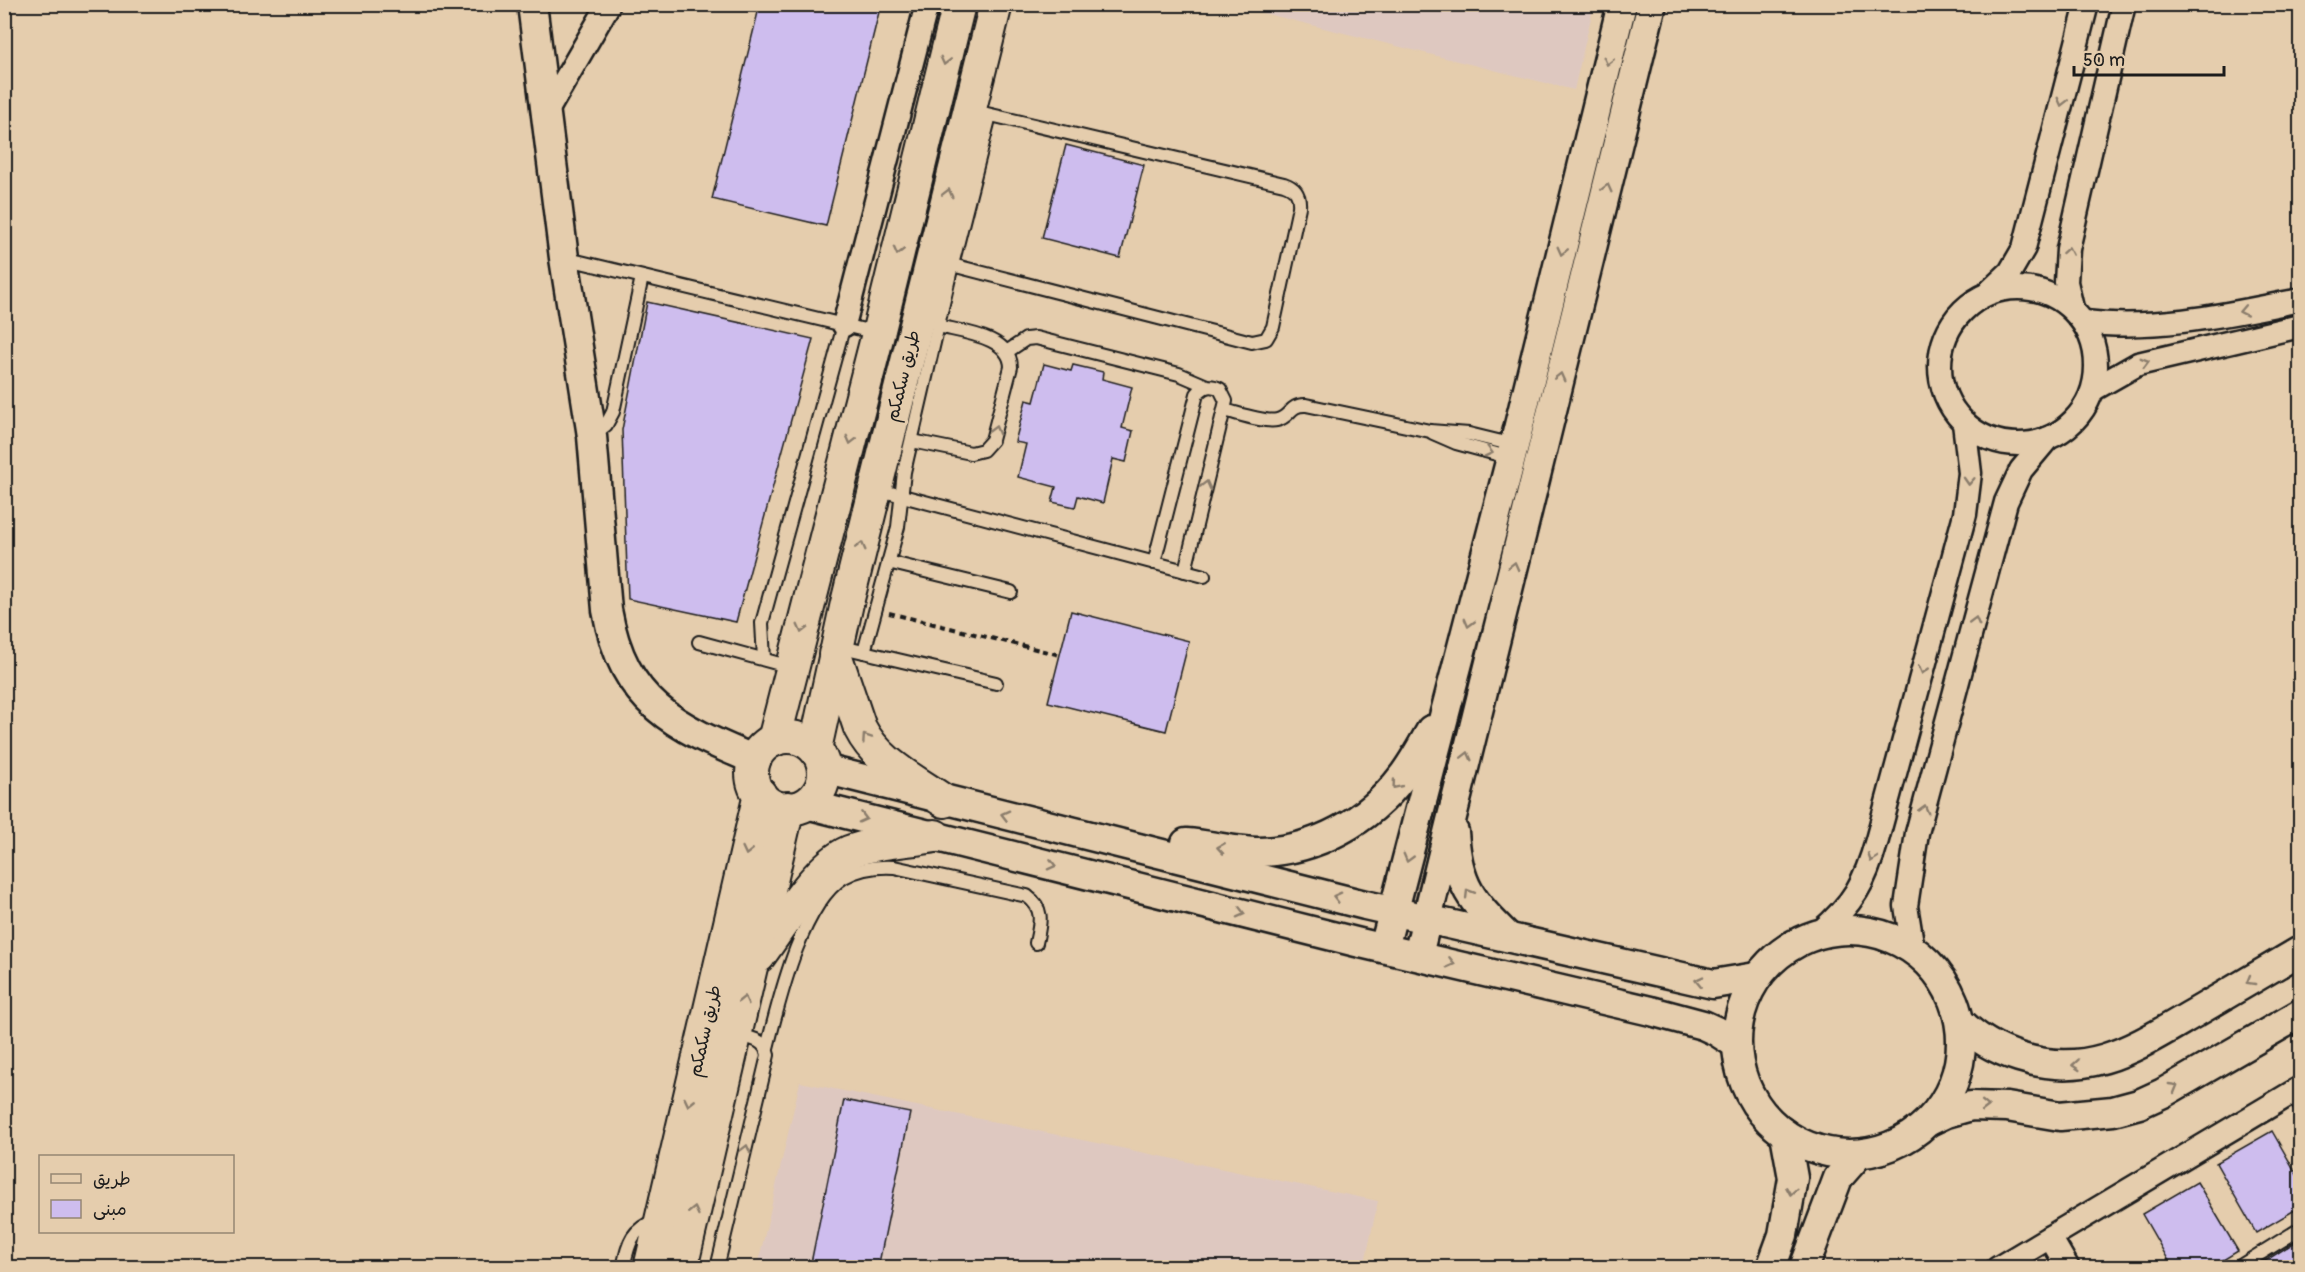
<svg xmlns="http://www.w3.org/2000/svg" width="2305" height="1272" viewBox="0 0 2305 1272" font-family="Pangolin,'Playpen Sans Arabic',sans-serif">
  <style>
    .built { fill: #dec8c0 }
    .building { fill: #cebdee; stroke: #1c1c1c; stroke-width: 1.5 }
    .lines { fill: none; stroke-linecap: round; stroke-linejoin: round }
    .service-casing { stroke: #1c1c1c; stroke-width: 16 }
    .minor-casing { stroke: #1c1c1c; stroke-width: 27 }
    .tertiary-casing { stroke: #1c1c1c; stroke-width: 33 }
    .secondary-casing { stroke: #1c1c1c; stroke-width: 36 }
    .path { stroke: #1c1c1c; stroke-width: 4; stroke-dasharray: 6 4.5; stroke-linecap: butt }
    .service { stroke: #e5cdad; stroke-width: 12 }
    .minor { stroke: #e5cdad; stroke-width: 22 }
    .tertiary { stroke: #e5cdad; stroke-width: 28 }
    .secondary { stroke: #e5cdad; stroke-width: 32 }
    .oneway { stroke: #8b7d6c }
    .labels { text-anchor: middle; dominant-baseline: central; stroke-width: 6; stroke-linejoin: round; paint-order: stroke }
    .street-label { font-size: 18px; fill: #1c1c1c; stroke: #e5cdad }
  </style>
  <rect width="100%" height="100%" fill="#e5cdad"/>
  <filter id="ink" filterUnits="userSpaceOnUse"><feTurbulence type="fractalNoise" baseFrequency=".0167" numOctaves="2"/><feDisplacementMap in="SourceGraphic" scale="12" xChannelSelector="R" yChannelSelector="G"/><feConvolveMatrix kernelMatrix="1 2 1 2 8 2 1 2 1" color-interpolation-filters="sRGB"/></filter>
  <g filter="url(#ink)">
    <g class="built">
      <polygon points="1231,5 1594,5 1574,90"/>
      <polygon points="800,1082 1378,1201 1364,1267 757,1268"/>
    </g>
    <g class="building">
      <polygon points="760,4 881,4 826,226 712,199"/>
      <polygon points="1066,145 1144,165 1120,258 1042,238"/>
      <polygon points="647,302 813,339 736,622 628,599 622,430"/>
      <polygon points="1044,364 1071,371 1073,365 1103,372 1102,379 1132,387 1122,428 1133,431 1126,462 1113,459 1103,503 1078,496 1075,507 1052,502 1056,487 1018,477 1026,444 1015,442 1026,400 1034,402"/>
      <polygon points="1071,611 1189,641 1166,731 1048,702"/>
      <polygon points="844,1100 910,1113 878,1268 810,1268"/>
      <polygon points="2272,1131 2300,1180 2300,1207 2256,1233 2216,1163"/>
      <polygon points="2197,1182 2238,1251 2210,1268 2173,1268 2142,1214"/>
      <polygon points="2300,1239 2300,1268 2254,1268"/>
    </g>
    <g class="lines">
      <defs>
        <g id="service">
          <polyline points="564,258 877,333"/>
          <path d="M952,265L1252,342L1266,339L1273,327L1299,207C1300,195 1296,188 1284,184L970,110"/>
          <polyline points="1008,351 1026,339 1036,338 1179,374 1207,386"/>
          <path d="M1224,410C1237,413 1265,423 1277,420C1291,417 1289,404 1306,405L1430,431L1469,434L1514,445"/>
          <polyline points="1433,433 1456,443 1511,458"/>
          <polyline points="593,435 606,425 613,412 642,277"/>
          <path d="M912,441L971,453L983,450L992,440L1011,367C1011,336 961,332 938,326"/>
          <polyline points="876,489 1204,576"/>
          <polyline points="888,562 1011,592"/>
          <path d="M1154,563L1197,394C1204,386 1210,384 1220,389L1226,401L1185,571"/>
          <polyline points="699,642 791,667"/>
          <polyline points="838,646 996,683"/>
          <polyline points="864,652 898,527 904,472 952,265 990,115"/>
          <polyline points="764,659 762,623 844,325"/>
          <path d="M767,1048C779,1001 801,904 844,877C860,868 876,866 894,867L1027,896C1045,909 1040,924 1036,943"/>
          <polyline points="2293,1093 2300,1107"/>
          <path d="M623,1268C629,1241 631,1230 658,1219"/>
          <path d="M717,1268L768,1055C765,1039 750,1038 736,1035"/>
          <polyline points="2237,1268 2300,1229"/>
        </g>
        <g id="minor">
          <polyline points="547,111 609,4"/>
          <circle cx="2018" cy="366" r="78"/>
          <polyline points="1990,291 2010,272 2024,248 2087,4"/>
          <polyline points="2072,308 2066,282 2068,249 2124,4"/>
          <path d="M2084,322C2156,331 2230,314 2300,300"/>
          <polyline points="844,325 927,4"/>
          <polyline points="2094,389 2138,364 2300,326"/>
          <path d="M1819,933C1853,904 1865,883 1877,840L1965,514L1970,473L1964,423"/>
          <polyline points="1913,949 1906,906 1917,833 2006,502 2021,470 2047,439"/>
          <polyline points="2050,1237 2068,1268"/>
          <polyline points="1998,1268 2300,1088"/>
        </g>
        <g id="tertiary">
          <path d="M532,4L564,258L592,436L607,610C624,704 674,726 755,760"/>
          <polyline points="824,769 1365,905 1713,984 1756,977"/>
          <polyline points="806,804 1356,942 1651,1011 1703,1025 1716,1031 1736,1044"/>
          <path d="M1454,832C1458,887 1471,900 1508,937"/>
          <path d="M1186,843C1211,845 1235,852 1259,852C1315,851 1369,821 1402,777C1413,763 1422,746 1431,730"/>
          <circle cx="1849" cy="1042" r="112"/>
          <polyline points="1384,948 1511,458 1622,4"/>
          <polyline points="1418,955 1652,4"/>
          <path d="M1960,1022C1976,1038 1997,1050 2019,1057C2091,1080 2137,1046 2198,1011C2232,991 2266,971 2300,951"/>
          <polyline points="1929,1121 1946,1113 1971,1106 2007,1107 2060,1116 2113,1111 2139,1104 2163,1093 2300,1014"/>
          <polyline points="1771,1268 1783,1235 1793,1178 1785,1134"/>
          <polyline points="1804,1268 1838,1178 1859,1154"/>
        </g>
        <g id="secondary">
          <path d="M835,654L860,728C877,762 914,780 944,801"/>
          <circle cx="788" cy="773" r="36"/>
          <polyline points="774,740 878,334 959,4"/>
          <polyline points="815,749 847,603 996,4"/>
          <path d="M759,956C781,927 816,866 849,852C875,842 907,841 935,836"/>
          <polyline points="650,1268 760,794"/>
          <polyline points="681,1268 788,808"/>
        </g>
      </defs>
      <use href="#service" class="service-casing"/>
      <use href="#minor" class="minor-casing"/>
      <use href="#tertiary" class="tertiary-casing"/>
      <use href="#secondary" class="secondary-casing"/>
      <polyline class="path" points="889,613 1060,655"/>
      <use href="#service" class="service"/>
      <use href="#minor" class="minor"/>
      <use href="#tertiary" class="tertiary"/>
      <use href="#secondary" class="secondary"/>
    </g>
    <defs><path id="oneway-chevron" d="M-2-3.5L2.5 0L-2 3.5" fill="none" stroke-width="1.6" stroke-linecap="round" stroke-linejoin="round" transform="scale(1.5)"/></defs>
    <g class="oneway">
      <use href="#oneway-chevron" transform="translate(945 61) rotate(104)"/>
      <use href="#oneway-chevron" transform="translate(1608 61) rotate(104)"/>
      <use href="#oneway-chevron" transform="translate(2062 102) rotate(104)"/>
      <use href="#oneway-chevron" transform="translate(1607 188) rotate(-76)"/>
      <use href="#oneway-chevron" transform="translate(948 193) rotate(-76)"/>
      <use href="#oneway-chevron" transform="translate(898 251) rotate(104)"/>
      <use href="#oneway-chevron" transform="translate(1562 251) rotate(104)"/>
      <use href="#oneway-chevron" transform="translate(2068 251) rotate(-80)"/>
      <use href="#oneway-chevron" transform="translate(2243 311) rotate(169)"/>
      <use href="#oneway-chevron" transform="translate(2145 362) rotate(-16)"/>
      <use href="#oneway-chevron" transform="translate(1560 377) rotate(-76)"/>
      <use href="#oneway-chevron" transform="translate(995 430) rotate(-75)"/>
      <use href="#oneway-chevron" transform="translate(851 440) rotate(104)"/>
      <use href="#oneway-chevron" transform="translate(1489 452) rotate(15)"/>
      <use href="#oneway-chevron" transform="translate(1969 481) rotate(93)"/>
      <use href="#oneway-chevron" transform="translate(1206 485) rotate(-76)"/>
      <use href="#oneway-chevron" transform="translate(861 546) rotate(-76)"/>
      <use href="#oneway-chevron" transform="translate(1514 566) rotate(-76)"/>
      <use href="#oneway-chevron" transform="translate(1975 621) rotate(-75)"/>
      <use href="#oneway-chevron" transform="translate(1469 623) rotate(105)"/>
      <use href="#oneway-chevron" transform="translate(802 629) rotate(104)"/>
      <use href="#oneway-chevron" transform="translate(1923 670) rotate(105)"/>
      <use href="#oneway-chevron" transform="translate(866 738) rotate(-124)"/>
      <use href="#oneway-chevron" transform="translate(1467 756) rotate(-76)"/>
      <use href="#oneway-chevron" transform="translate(1396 785) rotate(130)"/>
      <use href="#oneway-chevron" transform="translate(1924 809) rotate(-75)"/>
      <use href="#oneway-chevron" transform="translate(1005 815) rotate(-166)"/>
      <use href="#oneway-chevron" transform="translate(863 818) rotate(14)"/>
      <use href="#oneway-chevron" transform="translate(1221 848) rotate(-171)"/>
      <use href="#oneway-chevron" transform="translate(747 851) rotate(103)"/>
      <use href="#oneway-chevron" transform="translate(1408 858) rotate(105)"/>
      <use href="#oneway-chevron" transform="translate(1872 858) rotate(109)"/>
      <use href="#oneway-chevron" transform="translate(1052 865) rotate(14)"/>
      <use href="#oneway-chevron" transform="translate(1469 893) rotate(-121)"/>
      <use href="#oneway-chevron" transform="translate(1337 897) rotate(-166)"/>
      <use href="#oneway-chevron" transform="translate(1241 913) rotate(14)"/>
      <use href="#oneway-chevron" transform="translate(1451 963) rotate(14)"/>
      <use href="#oneway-chevron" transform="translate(1699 981) rotate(-167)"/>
      <use href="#oneway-chevron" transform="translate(2250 981) rotate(150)"/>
      <use href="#oneway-chevron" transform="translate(744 1000) rotate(-77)"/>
      <use href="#oneway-chevron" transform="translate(2076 1065) rotate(176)"/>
      <use href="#oneway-chevron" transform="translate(2174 1087) rotate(-30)"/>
      <use href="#oneway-chevron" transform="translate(689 1102) rotate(103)"/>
      <use href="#oneway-chevron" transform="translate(1985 1106) rotate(1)"/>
      <use href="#oneway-chevron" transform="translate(746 1149) rotate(-76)"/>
      <use href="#oneway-chevron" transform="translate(1791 1191) rotate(99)"/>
      <use href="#oneway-chevron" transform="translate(694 1211) rotate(-77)"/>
    </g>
  </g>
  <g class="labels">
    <g class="street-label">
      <text transform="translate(903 376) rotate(-76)">طريق سكمكم</text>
      <text transform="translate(705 1031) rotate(-77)">طريق سكمكم</text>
    </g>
  </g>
  <rect width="2305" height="1272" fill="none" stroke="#e5cdad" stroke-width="24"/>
  <rect x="12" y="12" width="2281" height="1248" fill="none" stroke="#1c1c1c" stroke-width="2" filter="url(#ink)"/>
  <rect x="39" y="1155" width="195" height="78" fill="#e5cdad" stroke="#958673" stroke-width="1.5"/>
  <rect x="51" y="1174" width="30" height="9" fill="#e5cdad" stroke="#958673" stroke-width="1.5"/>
  <text x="93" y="1185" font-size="18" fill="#1c1c1c">طريق</text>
  <rect x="51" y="1200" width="30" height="18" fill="#cebdee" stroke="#958673" stroke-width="1.5"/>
  <text x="93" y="1215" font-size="18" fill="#1c1c1c">مبنى</text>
  <path d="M2074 66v9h150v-9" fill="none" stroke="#1c1c1c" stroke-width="3"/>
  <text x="2083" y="66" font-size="18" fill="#1c1c1c" stroke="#e5cdad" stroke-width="4.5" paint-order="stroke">50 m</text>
</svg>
